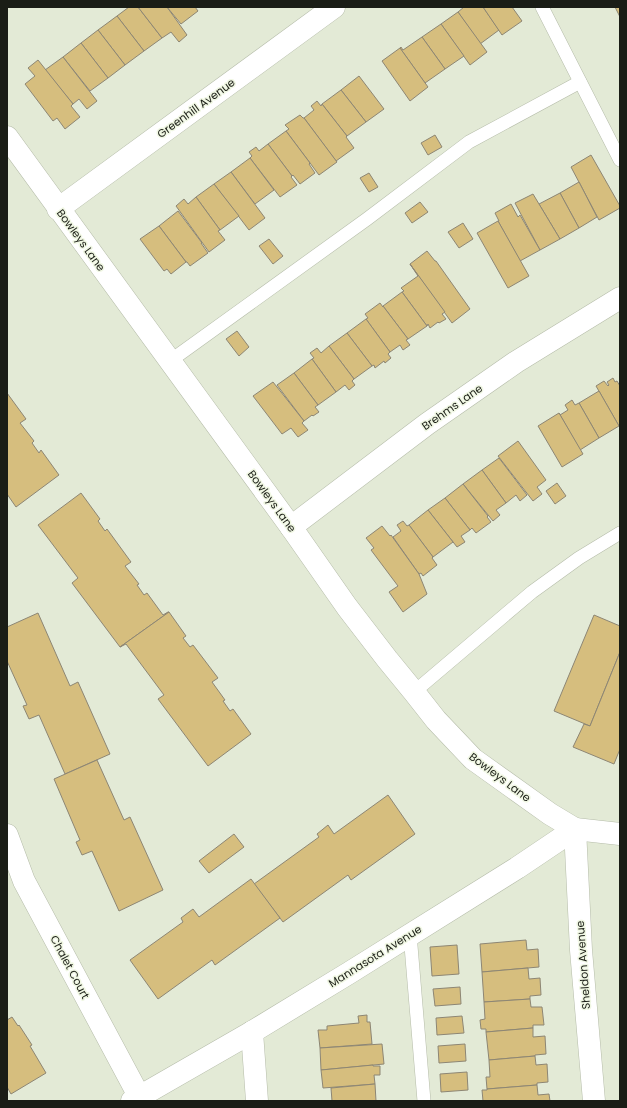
<svg xmlns="http://www.w3.org/2000/svg" width="627" height="1108" viewBox="0 0 627 1108" font-family="Poppins,sans-serif">
  <style>
    .building { fill: #d6be7e; stroke: #8d8674 }
    .lines { fill: none; stroke-linecap: round; stroke-linejoin: round }
    .service-casing { stroke: #b5bca9; stroke-width: 14 }
    .minor-casing { stroke: #b5bca9; stroke-width: 23 }
    .tertiary-casing { stroke: #b5bca9; stroke-width: 23 }
    .service { stroke: #fff; stroke-width: 13 }
    .minor { stroke: #fff; stroke-width: 22 }
    .tertiary { stroke: #fff; stroke-width: 22 }
    .labels { text-anchor: middle; dominant-baseline: central; stroke-width: 3; stroke-linejoin: round; paint-order: stroke }
    .street-label { font-size: 11px; fill: #1a1d16; stroke: #f0f7e3 }
  </style>
  <rect width="100%" height="100%" fill="#e3ead6"/>
  <g class="building">
    <polygon points="129,7 138,7 162,38 144,51 117,16"/>
    <polygon points="138,7 167,7 187,35 179,42 171,32 162,38"/>
    <polygon points="167,7 195,7 198,11 181,24"/>
    <polygon points="464,7 483,7 499,30 480,44 458,12"/>
    <polygon points="483,7 512,7 522,21 502,35"/>
    <polygon points="615,7 620,7 620,17"/>
    <polygon points="458,12 487,52 470,65 441,24"/>
    <polygon points="117,16 144,51 125,65 98,30"/>
    <polygon points="441,24 464,56 445,69 422,37"/>
    <polygon points="98,30 125,65 108,78 81,43"/>
    <polygon points="422,37 445,69 425,83 400,48 401,47 403,50"/>
    <polygon points="81,43 108,78 90,91 63,57"/>
    <polygon points="400,48 428,87 410,101 382,61"/>
    <polygon points="63,57 97,101 87,109 79,99 73,104 45,70"/>
    <polygon points="38,60 73,104 71,106 80,117 65,129 57,118 53,121 25,84 35,76 28,68"/>
    <polygon points="359,76 384,109 366,122 341,90"/>
    <polygon points="341,90 366,122 347,136 322,104"/>
    <polygon points="317,101 321,106 322,104 347,136 346,137 354,148 336,161 304,118 314,110 311,106"/>
    <polygon points="300,115 303,118 304,118 337,162 319,175 286,131 289,129 285,125"/>
    <polygon points="286,131 310,163 309,164 315,173 300,184 293,175 292,176 268,144"/>
    <polygon points="435,135 442,147 428,155 421,143"/>
    <polygon points="268,144 292,176 291,177 297,185 280,197 250,158 252,156 249,152 256,147 259,151"/>
    <polygon points="591,155 620,206 620,208 599,220 571,167"/>
    <polygon points="250,158 274,190 255,204 231,172"/>
    <polygon points="231,172 265,218 249,230 214,184"/>
    <polygon points="369,173 378,187 369,192 360,178"/>
    <polygon points="579,182 597,217 579,228 560,193"/>
    <polygon points="214,184 239,216 220,230 196,197"/>
    <polygon points="560,193 579,228 560,239 539,204"/>
    <polygon points="533,194 560,239 540,250 515,203"/>
    <polygon points="196,197 220,230 218,231 225,240 209,252 176,206 184,199 188,204"/>
    <polygon points="420,202 428,212 412,223 405,213"/>
    <polygon points="511,204 518,217 520,215 540,250 520,261 498,221 499,221 495,213"/>
    <polygon points="178,211 202,243 201,243 208,253 190,266 187,262 186,262 159,226"/>
    <polygon points="498,221 529,276 508,288 477,233"/>
    <polygon points="463,223 473,239 459,248 448,232"/>
    <polygon points="159,226 186,262 171,274 167,269 164,271 140,239"/>
    <polygon points="269,239 283,256 273,264 259,246"/>
    <polygon points="427,251 435,261 436,261 470,309 452,323 410,264"/>
    <polygon points="410,264 445,312 442,314 446,319 439,323 438,322 430,328 428,324 427,326 402,292 404,291 401,288 418,276"/>
    <polygon points="402,292 427,326 408,339 383,306"/>
    <polygon points="380,303 383,307 383,306 408,339 406,340 410,345 403,350 400,345 390,352 366,319 368,318 365,314"/>
    <polygon points="366,319 390,352 388,354 391,358 385,363 384,361 375,368 374,365 372,366 347,333"/>
    <polygon points="237,331 249,347 239,356 226,339"/>
    <polygon points="347,333 372,366 354,379 329,346"/>
    <polygon points="329,346 354,379 352,381 355,385 349,390 345,385 336,392 312,359 314,358 310,353 317,348 321,353"/>
    <polygon points="312,359 336,392 318,405 294,373"/>
    <polygon points="294,373 318,405 315,407 319,412 313,416 312,415 304,421 277,385"/>
    <polygon points="613,378 615,382 617,381 620,386 620,426 619,426 596,386 604,381 608,386 609,385 607,382"/>
    <polygon points="273,382 304,421 302,423 308,430 298,437 291,428 282,434 253,396"/>
    <polygon points="599,391 619,426 599,438 579,403"/>
    <polygon points="7,393 26,419 20,423 34,441 32,443 39,453 41,450 59,475 16,507 7,494"/>
    <polygon points="572,400 575,405 579,403 599,438 580,450 559,413 560,415 568,410 565,405"/>
    <polygon points="559,413 583,454 562,467 538,426"/>
    <polygon points="518,441 546,480 537,487 542,494 533,501 498,456"/>
    <polygon points="499,458 527,495 520,501 516,495 506,503 482,470"/>
    <polygon points="482,470 506,503 496,510 500,515 493,521 463,484"/>
    <polygon points="557,483 566,496 555,504 546,491"/>
    <polygon points="463,484 488,516 487,517 491,522 476,533 472,528 470,530 445,498"/>
    <polygon points="81,493 100,519 98,521 105,531 107,529 131,562 125,566 139,584 137,585 144,595 147,593 163,615 168,612 169,612 120,647 72,583 78,578 38,525"/>
    <polygon points="445,498 470,530 461,536 465,542 457,547 428,510"/>
    <polygon points="428,510 453,542 433,557 409,525"/>
    <polygon points="403,521 407,526 409,525 433,557 432,558 437,565 423,576 421,573 419,574 393,537 401,531 397,525"/>
    <polygon points="382,526 390,536 391,535 419,574 427,594 403,612 389,592 398,586 371,550 374,548 366,538"/>
    <polygon points="169,612 186,636 183,638 190,647 193,645 218,678 212,682 225,700 223,701 230,711 233,709 251,734 208,766 158,699 164,695 126,644 120,647"/>
    <polygon points="38,613 70,686 78,682 110,754 65,774 39,715 29,719 23,706 27,705 7,661 7,627"/>
    <polygon points="594,615 620,626 620,652 590,726 554,711"/>
    <polygon points="620,652 620,749 614,764 573,747 584,724 590,726"/>
    <polygon points="97,760 124,820 130,817 163,890 119,911 92,851 82,855 76,842 80,840 54,779"/>
    <polygon points="388,795 415,834 351,880 348,875 283,922 254,884 319,837 317,834 328,825 334,834"/>
    <polygon points="234,834 244,847 209,873 199,861"/>
    <polygon points="251,879 280,918 215,965 212,960 158,999 130,960 183,922 181,918 193,909 199,917"/>
    <polygon points="526,940 527,950 538,949 539,967 482,972 480,944"/>
    <polygon points="457,945 459,974 432,976 430,947"/>
    <polygon points="528,968 529,979 540,978 541,995 530,996 530,999 484,1002 482,972"/>
    <polygon points="460,987 461,1004 435,1006 433,989"/>
    <polygon points="530,999 531,1007 542,1007 544,1025 533,1025 533,1028 486,1032 486,1029 481,1029 480,1020 485,1019 484,1002"/>
    <polygon points="367,1015 367,1022 370,1022 372,1044 320,1048 318,1030 327,1030 327,1026 359,1023 358,1016"/>
    <polygon points="462,1016 464,1033 437,1035 436,1018"/>
    <polygon points="12,1017 18,1026 19,1025 32,1045 30,1046 46,1073 11,1094 7,1087 7,1020"/>
    <polygon points="533,1028 533,1037 545,1036 546,1054 535,1055 535,1056 489,1060 486,1032"/>
    <polygon points="382,1044 384,1064 321,1070 320,1048"/>
    <polygon points="465,1044 466,1061 439,1063 438,1046"/>
    <polygon points="535,1056 536,1065 547,1064 548,1082 537,1083 537,1085 487,1089 486,1077 490,1077 489,1060"/>
    <polygon points="373,1065 373,1066 380,1066 380,1075 374,1075 375,1084 323,1088 321,1070"/>
    <polygon points="467,1072 468,1090 441,1092 440,1074"/>
    <polygon points="375,1084 376,1101 332,1101 331,1088"/>
    <polygon points="537,1085 538,1095 549,1094 550,1101 483,1101 482,1090 487,1090 487,1089"/>
  </g>
  <g class="lines">
    <defs>
      <g id="service">
        <polyline points="542,7 620,160"/>
        <polyline points="170,361 367,219 469,142 580,82"/>
        <polyline points="414,692 532,592 579,558 620,533"/>
        <polyline points="410,934 424,1101"/>
      </g>
      <g id="minor">
        <polyline points="7,137 291,527 347,607 387,659 414,692 436,720 473,759 550,814 575,829 581,950 594,1101"/>
        <polyline points="58,209 334,7"/>
        <polyline points="291,527 427,424 516,362 620,298"/>
        <polyline points="7,835 24,881 139,1096"/>
        <polyline points="252,1032 257,1101"/>
      </g>
      <polyline id="tertiary" points="132,1101 252,1032 349,973 517,868 575,829 620,834"/>
    </defs>
    <use href="#service" class="service-casing"/>
    <use href="#minor" class="minor-casing"/>
    <use href="#tertiary" class="tertiary-casing"/>
    <use href="#service" class="service"/>
    <use href="#minor" class="minor"/>
    <use href="#tertiary" class="tertiary"/>
  </g>
  <g class="labels">
    <g class="street-label">
      <text transform="translate(196 108) rotate(-36)">Greenhill Avenue</text>
      <text transform="translate(81 240) rotate(54)">Bowleys Lane</text>
      <text transform="translate(452 407) rotate(-35)">Brehms Lane</text>
      <text transform="translate(272 501) rotate(54)">Bowleys Lane</text>
      <text transform="translate(500 777) rotate(37)">Bowleys Lane</text>
      <text transform="translate(375 956) rotate(-32)">Mannasota Avenue</text>
      <text transform="translate(583 965) rotate(-94)">Sheldon Avenue</text>
      <text transform="translate(70 967) rotate(62)">Chalet Court</text>
    </g>
  </g>
  <rect width="627" height="1108" fill="none" stroke="#1a1d16" stroke-width="16"/>
</svg>
